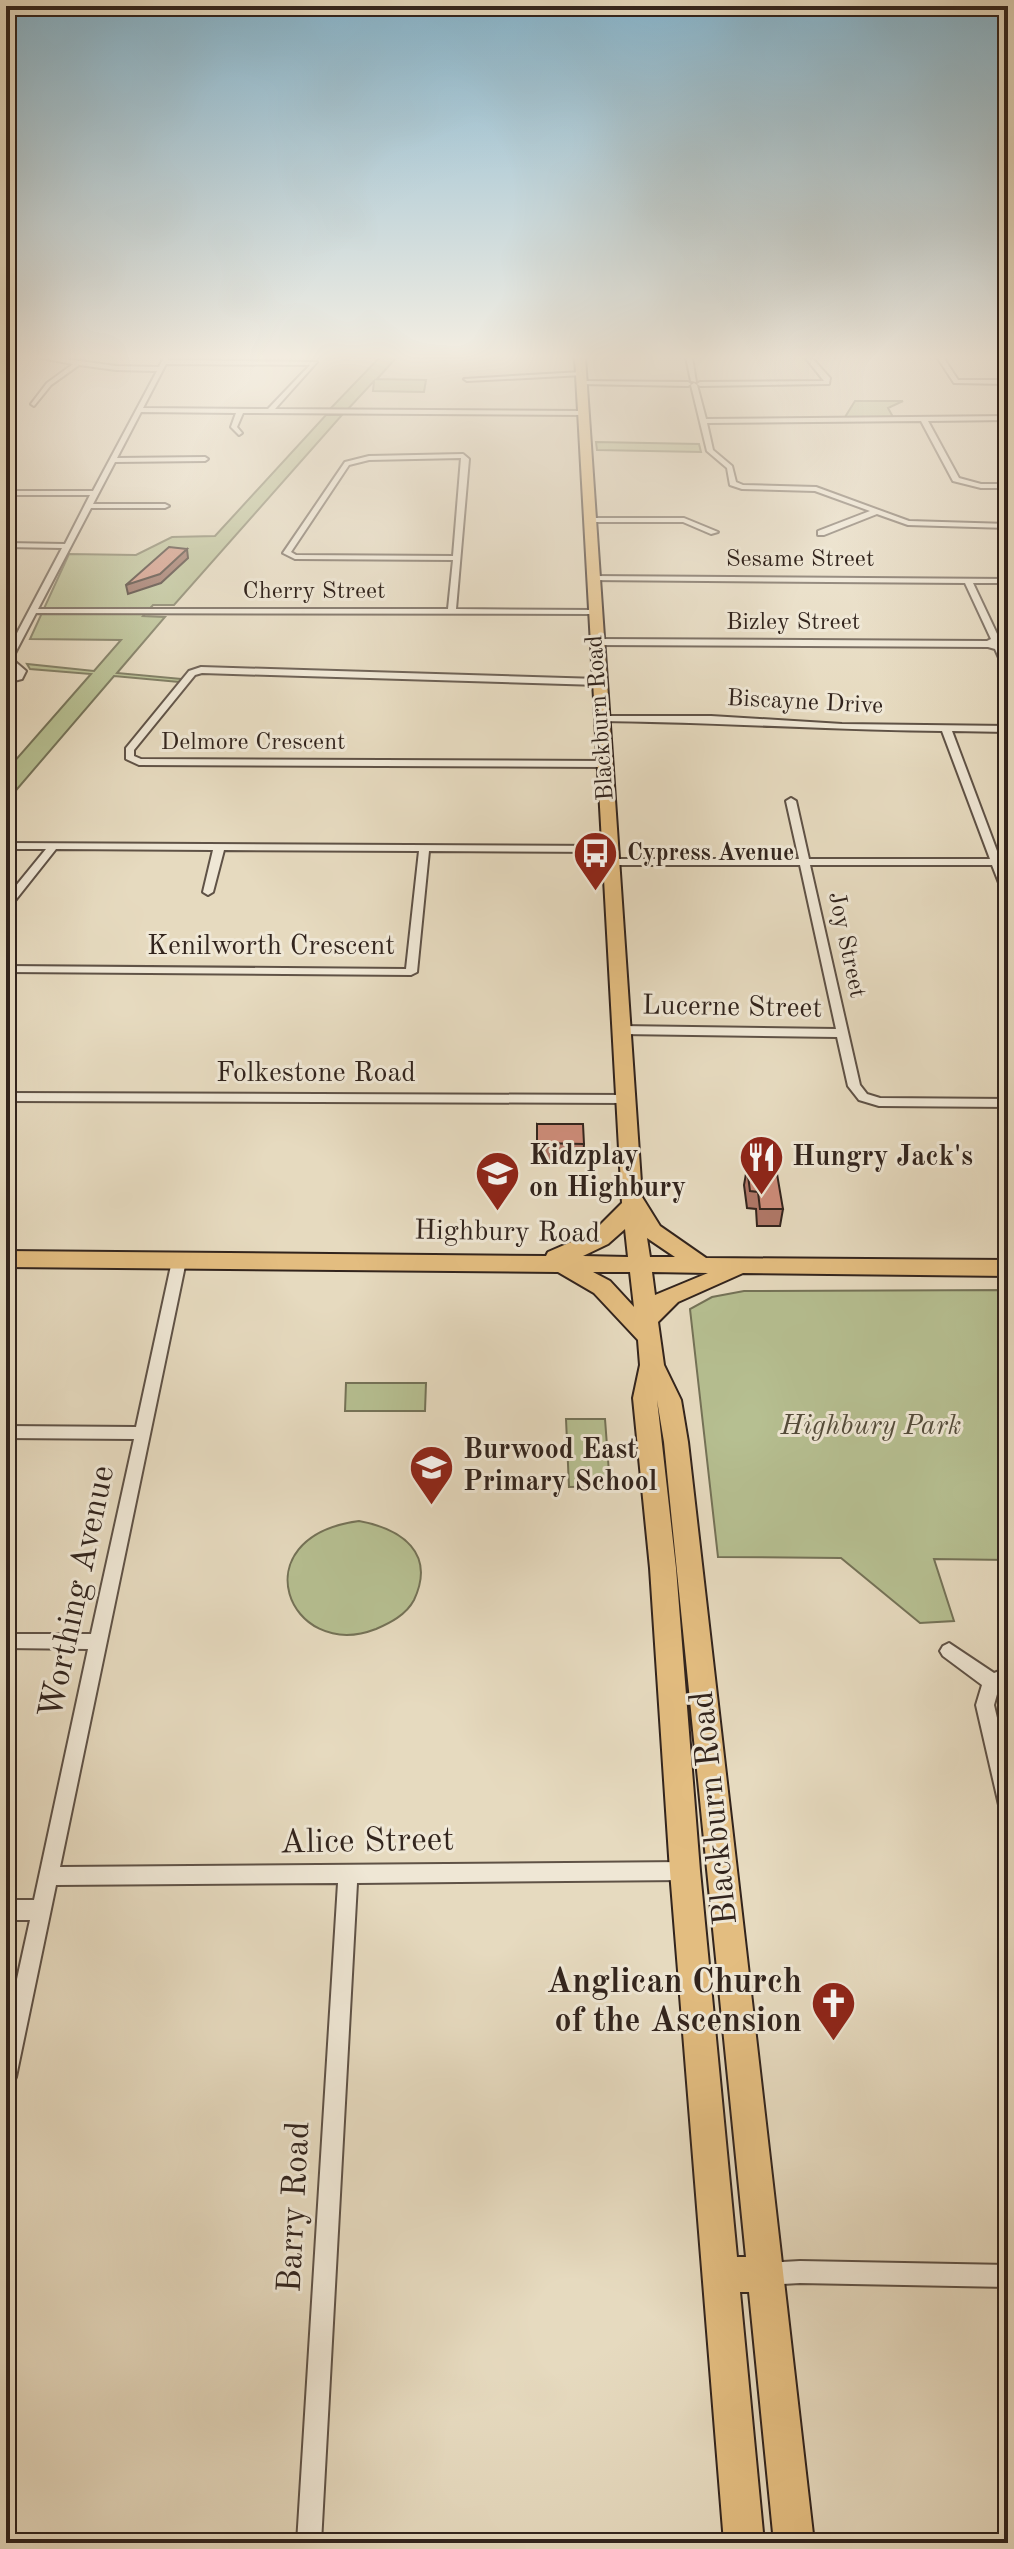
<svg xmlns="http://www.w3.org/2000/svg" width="1014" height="2549" viewBox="0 0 1014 2549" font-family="'Old Standard TT',serif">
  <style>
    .green { fill: #b6bf91; stroke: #747257; stroke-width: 2 }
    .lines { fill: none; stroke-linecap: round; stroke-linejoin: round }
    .street-casing { stroke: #5f5246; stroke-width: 4 }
    .primary-casing { stroke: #32241d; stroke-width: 4 }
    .street { fill: #efe7d5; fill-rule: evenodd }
    .primary { fill: #e3bd80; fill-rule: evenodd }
    .wall { fill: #b07868; stroke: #32241d; stroke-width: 2 }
    .shaded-wall { fill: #906255; stroke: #32241d; stroke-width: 2 }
    .building { fill: #cd8c79; stroke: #32241d; stroke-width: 2 }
    .labels { text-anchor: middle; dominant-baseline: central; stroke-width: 6; stroke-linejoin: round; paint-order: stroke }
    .far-street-label { font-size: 24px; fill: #32241d; stroke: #efe7d5 }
    .far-poi-label { font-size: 24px; font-weight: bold; fill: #32241d; stroke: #efe7d5; text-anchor: start }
    .street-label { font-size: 28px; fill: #32241d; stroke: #efe7d5 }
    .poi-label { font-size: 28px; font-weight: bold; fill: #32241d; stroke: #efe7d5; text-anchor: start }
    .park-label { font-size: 28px; font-style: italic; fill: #534b3a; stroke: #efe7d5 }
    .near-street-label { font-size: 34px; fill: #32241d; stroke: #efe7d5 }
    .near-poi-label { font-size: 34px; font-weight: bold; fill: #32241d; stroke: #efe7d5; text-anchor: end }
  </style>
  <rect width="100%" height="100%" fill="#e6dabf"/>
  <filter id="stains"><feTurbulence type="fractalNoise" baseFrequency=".0025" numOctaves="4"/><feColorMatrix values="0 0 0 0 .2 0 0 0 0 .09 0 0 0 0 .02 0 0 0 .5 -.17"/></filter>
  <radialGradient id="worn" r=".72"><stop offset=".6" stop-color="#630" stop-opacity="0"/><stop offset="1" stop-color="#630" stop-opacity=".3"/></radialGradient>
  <g class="green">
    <polygon points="380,357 397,357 377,379 426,380 424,392 373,391 374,381 348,409 330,409"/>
    <polygon points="855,401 903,401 888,408 893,417 845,417"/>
    <polygon points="326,415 342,415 174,605 153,605 143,616 165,617 117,673 182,679 179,682 114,676 6,802 6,771 91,674 30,669 27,664 94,671 121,640 30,639 69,554 136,555 172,537 215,536"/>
    <polygon points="596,442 699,444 701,452 597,450"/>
    <polygon points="1008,1290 1008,1560 934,1559 954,1621 920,1623 841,1558 718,1557 690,1309 712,1297 744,1291"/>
    <polygon points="346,1383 426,1383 425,1411 345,1411"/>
    <polygon points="566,1419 605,1419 610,1486 569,1487"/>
    <path d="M359,1521C402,1529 436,1553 414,1600C406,1615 390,1623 376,1629C288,1663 239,1537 359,1521Z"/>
  </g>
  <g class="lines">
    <defs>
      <g id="street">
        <path d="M36,357H51L116,366L159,367L164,357H170L168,360L317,362L275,409L583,411L586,413L583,415L243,413L237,427L242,433L239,435L231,427L236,413L141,412L117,458L205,457L208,459L205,461L115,462L93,504H165L169,506L165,508H91L38,609H448L453,560L295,559L283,553L345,462L369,456L463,454L469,459L456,609L594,610L598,612L594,614L36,613L12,659L26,671L22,679L6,683V677L16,675L17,672L6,665V654L62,548L6,547V543L65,544L90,495H6V491H93L157,371L116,370L79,365L51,385L34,406L31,404L47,383L73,364ZM166,364L310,365L268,409L143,408ZM461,458L453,556L296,555L291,552L349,465L369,460Z"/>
        <polygon points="686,357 692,357 696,382 691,381"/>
        <polygon points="805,357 811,357 830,378 829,384 700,386 697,384 700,382 824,381"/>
        <polygon points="937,357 943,357 958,380 1008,380 1008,384 954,383"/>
        <polygon points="581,372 583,375 467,381 464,379"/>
        <polygon points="581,381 688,382 691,384 688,386 579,384"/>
        <polygon points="694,383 697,385 706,419 1008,416 1008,420 928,421 959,478 981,484 1008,484 1008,488 981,488 953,481 921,421 707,423 713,450 732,466 736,482 743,485 816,487 909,521 1008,524 1008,528 908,525 877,514 824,535 818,535 818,531 870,511 815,491 742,489 730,485 727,468 707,451 691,385"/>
        <polygon points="6,438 14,442 6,452"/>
        <polygon points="589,518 684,518 718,532 711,534 683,522 586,522 585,520"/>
        <polygon points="593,576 1008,579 1008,583 973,583 998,636 1008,640 1008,647 1004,648 1008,658 1008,672 1004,669 995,649 988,647 597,645 593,642 597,639 987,641 991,639 965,583 590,580 589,578"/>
        <polygon points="201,667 599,679 603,682 599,685 202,673 195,675 134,750 134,756 141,759 604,761 609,764 604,767 139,765 126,759 126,748 189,671"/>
        <path d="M598,716H711L842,724L1008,726V732L952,731L1000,859H1008V865H1003L1008,879V896L1003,893L992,865H810L860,1085L867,1094L880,1098L1008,1099V1107L879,1106L859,1100L848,1086L837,1037L621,1034L615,1030L621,1026L836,1029L800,865H611L606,862L611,859H799L786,801L791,798L796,801L809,859H990L942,731C828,730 715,722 601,721L596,718Z"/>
        <polygon points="6,843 609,846 614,849 609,852 429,851 417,972 411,975 6,972 6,966 406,969 419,851 224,850 213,892 208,895 203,892 213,850 56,849 10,907 6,908 6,898 46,849 6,849"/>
        <polygon points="6,1093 625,1095 631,1099 625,1103 6,1101"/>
        <polygon points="179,1256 186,1261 60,1867 685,1862 692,1864 695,1871 692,1878 685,1880 357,1883 321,2543 297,2543 338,1883 56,1885 16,2077 13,2084 6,2087 6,2029 30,1920 6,1920 6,1900 34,1900 88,1649 6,1648 6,1634 91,1634 134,1439 6,1438 6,1426 136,1427 172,1261"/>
        <polygon points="949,1643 994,1673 1008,1668 1008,1684 999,1687 994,1705 1008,1765 1008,1814 1001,1811 999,1805 976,1705 982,1685 943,1656 940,1651 943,1646"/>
        <polygon points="800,2261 1008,2265 1008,2287 800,2283 765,2285 757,2282 754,2274 757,2266 765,2263"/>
      </g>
      <path id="primary" d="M575,357H585L642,1197L660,1226L706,1258L1008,1260V1276L743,1273L678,1302L658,1322L664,1365L681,1400L688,1442L814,2543H774L749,2292H740L764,2543H724L670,1871L650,1568L633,1398L640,1365L638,1340L594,1293L558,1272L6,1267V1251L546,1256L548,1252L592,1233L622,1203ZM625,1229L628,1257L583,1256L608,1244ZM647,1238L675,1257H650ZM593,1272H630L634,1307L610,1281ZM652,1272L708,1273L655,1295ZM657,1400L664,1442L746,2257H737L700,1871L676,1568Z"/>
    </defs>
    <use href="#street" class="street-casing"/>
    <use href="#primary" class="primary-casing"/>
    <use href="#street" class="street"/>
    <use href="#primary" class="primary"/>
  </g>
  <g class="wall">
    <polygon points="537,1124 584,1144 583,1161 537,1160"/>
    <polygon points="747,1168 783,1209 780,1226 757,1226 756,1209 747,1208 744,1185"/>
  </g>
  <polygon class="shaded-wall" points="187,549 188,558 161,583 128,594 126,585"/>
  <g class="building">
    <polygon points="169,547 187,549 160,574 126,585"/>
    <polygon points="537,1124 583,1124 584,1144 537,1143"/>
    <polygon points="747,1168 776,1168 783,1209 760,1209 758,1192 750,1191"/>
  </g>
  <linearGradient id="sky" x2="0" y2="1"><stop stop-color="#87b7d0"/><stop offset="0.5" stop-color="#f4eee2"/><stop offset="1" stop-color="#f4eee2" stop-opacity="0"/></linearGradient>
  <rect width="1014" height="714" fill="url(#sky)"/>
  <defs>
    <symbol id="bus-pin" viewBox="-11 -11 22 30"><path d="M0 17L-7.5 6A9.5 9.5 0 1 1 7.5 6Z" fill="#8f2418" stroke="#efe7d5"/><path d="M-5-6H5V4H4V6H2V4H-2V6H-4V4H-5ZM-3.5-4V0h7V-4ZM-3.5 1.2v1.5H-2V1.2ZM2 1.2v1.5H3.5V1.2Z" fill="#fff"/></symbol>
    <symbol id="restaurant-pin" viewBox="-11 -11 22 30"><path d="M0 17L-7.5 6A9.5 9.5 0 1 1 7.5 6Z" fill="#8f2418" stroke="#efe7d5"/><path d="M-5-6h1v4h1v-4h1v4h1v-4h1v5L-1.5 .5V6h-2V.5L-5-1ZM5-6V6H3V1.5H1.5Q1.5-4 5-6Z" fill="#fff"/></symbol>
    <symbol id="school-pin" viewBox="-11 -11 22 30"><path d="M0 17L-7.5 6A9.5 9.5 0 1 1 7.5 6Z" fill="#8f2418" stroke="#efe7d5"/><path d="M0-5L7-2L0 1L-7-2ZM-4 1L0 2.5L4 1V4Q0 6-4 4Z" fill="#fff"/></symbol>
    <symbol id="church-pin" viewBox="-11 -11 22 30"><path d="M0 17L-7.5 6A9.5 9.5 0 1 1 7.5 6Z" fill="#8f2418" stroke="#efe7d5"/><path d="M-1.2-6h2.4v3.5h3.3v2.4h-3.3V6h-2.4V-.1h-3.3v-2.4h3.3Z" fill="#fff"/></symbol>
  </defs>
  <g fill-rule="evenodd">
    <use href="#bus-pin" x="570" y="828" width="51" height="69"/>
    <use href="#restaurant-pin" x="736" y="1132" width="51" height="69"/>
    <use href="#school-pin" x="472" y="1148" width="51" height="69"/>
    <use href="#school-pin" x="406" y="1442" width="51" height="69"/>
    <use href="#church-pin" x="808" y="1978" width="51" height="69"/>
  </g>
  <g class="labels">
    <g class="far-street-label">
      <text x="800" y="560">Sesame Street</text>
      <text x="314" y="592">Cherry Street</text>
      <text x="793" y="623">Bizley Street</text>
      <text transform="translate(805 703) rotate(3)">Biscayne Drive</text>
      <text transform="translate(601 718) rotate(-94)">Blackburn Road</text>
      <text x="253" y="743">Delmore Crescent</text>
      <text transform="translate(846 945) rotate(78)">Joy Street</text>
    </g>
    <g class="far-poi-label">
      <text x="627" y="854">Cypress Avenue</text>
    </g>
    <g class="street-label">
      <text x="271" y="947">Kenilworth Crescent</text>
      <text transform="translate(732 1008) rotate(1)">Lucerne Street</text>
      <text x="316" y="1074">Folkestone Road</text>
      <text transform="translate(507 1233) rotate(1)">Highbury Road</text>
    </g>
    <g class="poi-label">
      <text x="529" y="1157">Kidzplay<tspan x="529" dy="32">on Highbury</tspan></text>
      <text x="792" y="1158">Hungry Jack's</text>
      <text x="463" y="1451">Burwood East<tspan x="463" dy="32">Primary School</tspan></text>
    </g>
    <g class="park-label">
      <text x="871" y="1427">Highbury Park</text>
    </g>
    <g class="near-street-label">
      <text transform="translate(78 1592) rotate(-78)">Worthing Avenue</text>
      <text transform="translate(715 1808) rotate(-96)">Blackburn Road</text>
      <text transform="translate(367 1842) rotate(-1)">Alice Street</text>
      <text transform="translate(295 2207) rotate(-87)">Barry Road</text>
    </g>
    <g class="near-poi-label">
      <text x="802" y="1983">Anglican Church<tspan x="802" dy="39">of the Ascension</tspan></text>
    </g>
  </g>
  <rect width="1014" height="2549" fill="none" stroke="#e6dabf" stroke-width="32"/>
  <rect x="8" y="8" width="998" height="2533" fill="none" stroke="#32241d" stroke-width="4"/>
  <rect x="16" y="16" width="982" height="2517" fill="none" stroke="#32241d" stroke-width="2"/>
  <rect width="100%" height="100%" filter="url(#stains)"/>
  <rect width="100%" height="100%" fill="url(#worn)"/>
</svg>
